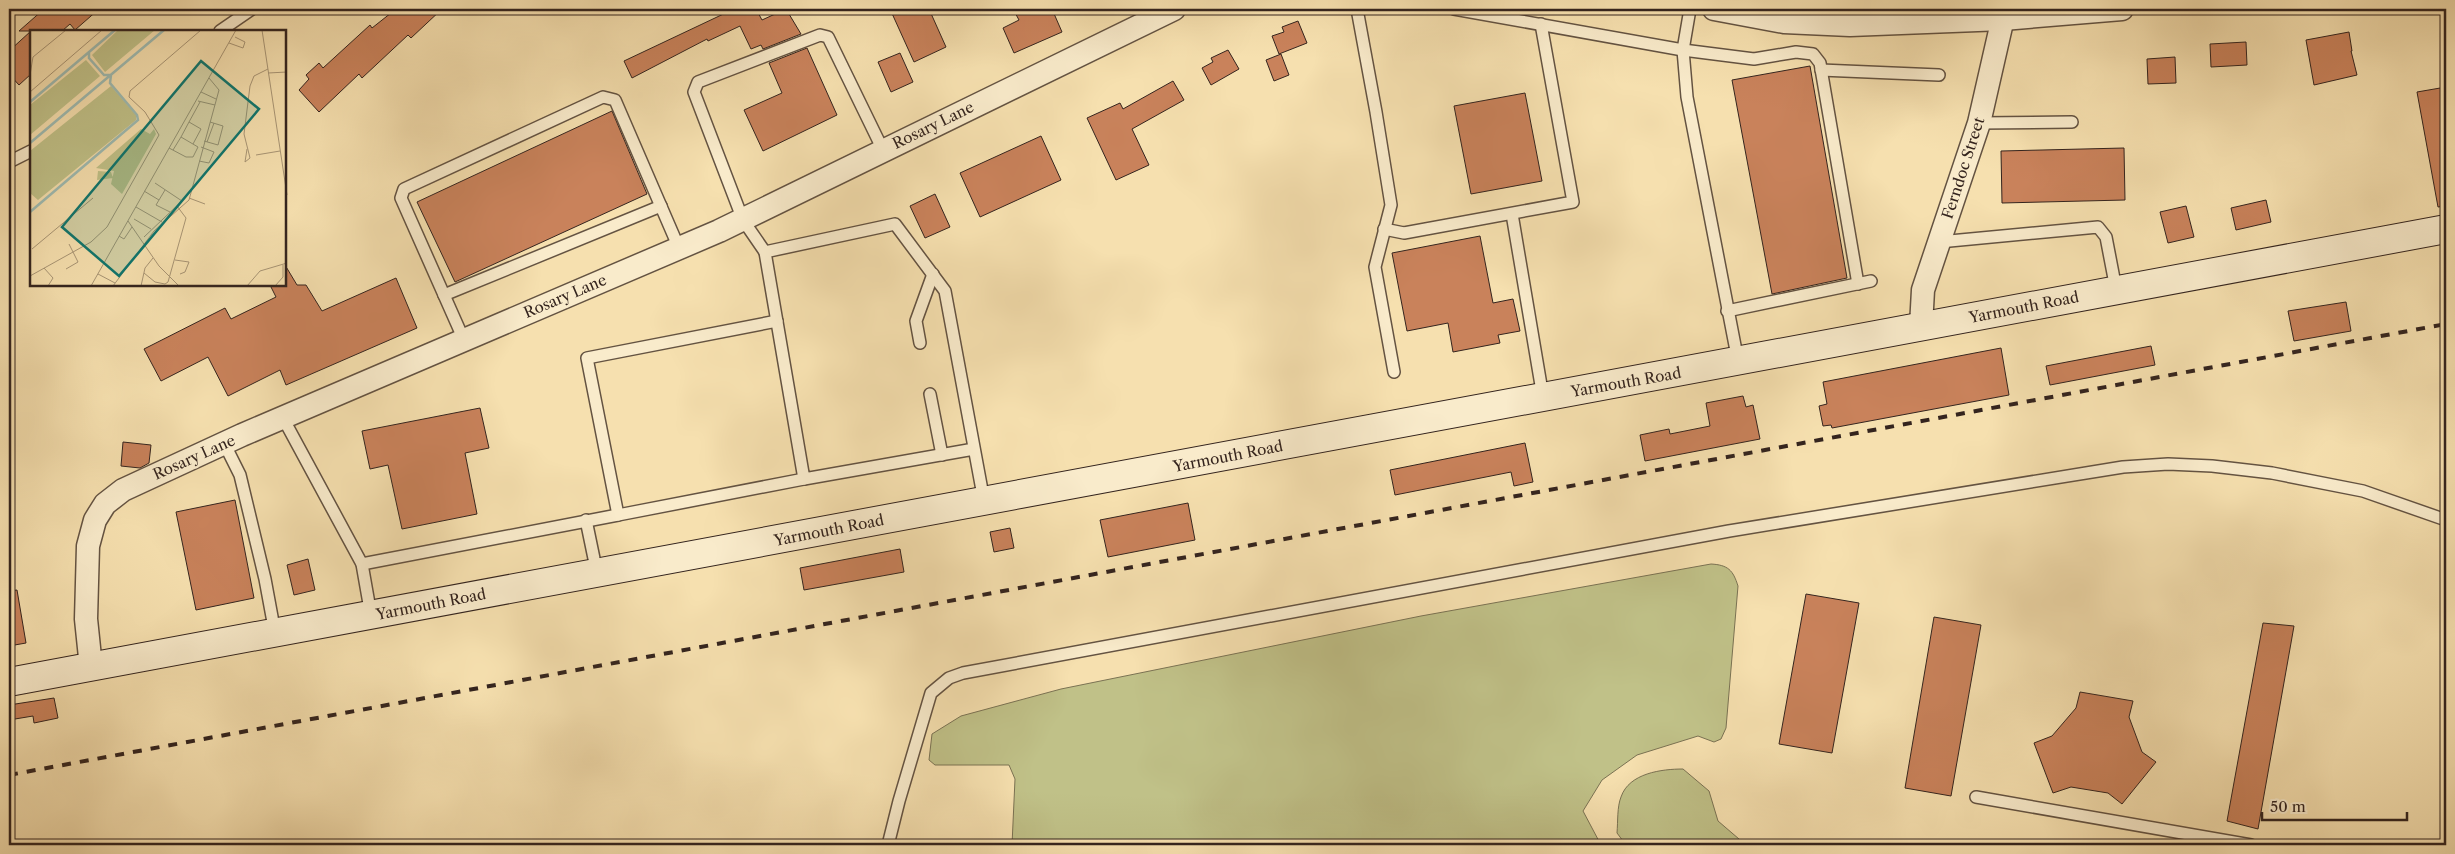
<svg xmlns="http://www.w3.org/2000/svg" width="2455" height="854" viewBox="0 0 2455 854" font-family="'Libre Caslon Text',serif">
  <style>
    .green { fill: #c0c188; stroke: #7a7253 }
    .building { fill: #c9825b; stroke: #34241e }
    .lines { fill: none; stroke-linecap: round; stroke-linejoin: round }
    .service-casing { stroke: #645342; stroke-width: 14 }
    .minor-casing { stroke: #645342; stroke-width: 25 }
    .secondary-casing { stroke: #34241e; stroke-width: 30 }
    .service { stroke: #f9ebcb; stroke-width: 11 }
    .minor { stroke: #f9ebcb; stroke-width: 22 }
    .secondary { stroke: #f9ebcb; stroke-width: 28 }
    .rail { stroke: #34241e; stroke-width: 4; stroke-dasharray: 9 9; stroke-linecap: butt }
    .labels { text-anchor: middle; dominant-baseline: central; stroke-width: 4.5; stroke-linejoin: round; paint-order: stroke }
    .street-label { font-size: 15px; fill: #34241e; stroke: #f9ebcb }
    .inset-river { fill: none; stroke: #9ebbb2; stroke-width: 2.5 }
    .inset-road { fill: none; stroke: #a89575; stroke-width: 1 }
    .view { fill: #0f766e; fill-opacity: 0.15; stroke: #0f766e; stroke-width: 2.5 }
    .inset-edge { fill: none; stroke: #34241e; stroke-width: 2.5 }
  </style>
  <rect width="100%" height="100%" fill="#f6e0af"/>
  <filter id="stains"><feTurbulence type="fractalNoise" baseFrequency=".004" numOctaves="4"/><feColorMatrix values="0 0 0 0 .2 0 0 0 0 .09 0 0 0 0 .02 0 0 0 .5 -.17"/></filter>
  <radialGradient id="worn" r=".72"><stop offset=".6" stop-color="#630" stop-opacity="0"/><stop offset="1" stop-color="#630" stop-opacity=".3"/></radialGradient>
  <g class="green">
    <path d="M1711,564C1728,565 1733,570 1738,586L1726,728L1721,739L1714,742L1698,736L1637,755L1602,780L1583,811L1601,845H1012L1015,779L1009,765H935L929,760L932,734L961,716L1061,689L1421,616Z"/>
    <path d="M1683,769L1709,791L1718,821L1746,845H1626L1617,833C1618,821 1617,807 1621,797C1629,773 1662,769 1683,769Z"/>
  </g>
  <g class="building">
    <polygon points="44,9 99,9 75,30 70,24 62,31 31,31 31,74 19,85 9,74 9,51 31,31 19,31"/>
    <polygon points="396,9 442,9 411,38 408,35 362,78 359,74 319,112 299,90 309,79 306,75 319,63 323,68 370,25 372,28"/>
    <polygon points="734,9 756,9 762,20 786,9 801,34 763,49 761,45 751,49 740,26 708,41 707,39 632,78 624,61"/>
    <polygon points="890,9 929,9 946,47 914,62"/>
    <polygon points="1013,9 1052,9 1062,32 1014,53 1003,28 1019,20"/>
    <polygon points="1298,21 1307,43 1279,54 1272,36 1284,32 1282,27"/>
    <polygon points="2349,32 2352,51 2351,51 2357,75 2314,85 2306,40"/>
    <polygon points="2246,42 2247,65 2211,67 2210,44"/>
    <polygon points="807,48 837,115 763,151 744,110 782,93 769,63"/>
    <polygon points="1228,50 1239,69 1211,85 1202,68 1213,62 1211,58"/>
    <polygon points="900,53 913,82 891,92 878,62"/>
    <polygon points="1281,54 1289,75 1274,81 1266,60"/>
    <polygon points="2175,57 2176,83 2148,84 2147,59"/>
    <polygon points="1810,66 1847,278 1772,294 1732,80"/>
    <polygon points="1173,81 1184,100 1132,129 1149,165 1116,180 1087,118 1120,103 1123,109"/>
    <polygon points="2446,87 2446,206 2438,207 2417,92"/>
    <polygon points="1525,93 1542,181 1471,194 1454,106"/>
    <polygon points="612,111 647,194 455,282 417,202"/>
    <polygon points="1041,136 1061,180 980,217 960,173"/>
    <polygon points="2124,148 2125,200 2002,203 2001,151"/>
    <polygon points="935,194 950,227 925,238 910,206"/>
    <polygon points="2266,200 2271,222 2236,230 2231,208"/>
    <polygon points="2186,206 2194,237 2168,243 2160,212"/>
    <polygon points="1480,236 1493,303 1513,299 1520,331 1498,335 1500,343 1453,352 1448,323 1407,331 1392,253"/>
    <polygon points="285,265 297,285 306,285 322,311 396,278 417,328 286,385 280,370 228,396 208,357 161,381 144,349 225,308 231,319 276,297 270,285 285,285"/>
    <polygon points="2346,302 2351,331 2294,341 2288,311"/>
    <polygon points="2151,346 2155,365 2050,385 2046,366"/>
    <polygon points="2001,348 2009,395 1832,428 1831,425 1823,426 1819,406 1827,404 1823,382"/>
    <polygon points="1743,396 1746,407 1753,405 1760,439 1645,461 1640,435 1669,429 1670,434 1710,426 1706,403"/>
    <polygon points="480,408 489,448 465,453 477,514 402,529 388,465 370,469 362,431"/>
    <polygon points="123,442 151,445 149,463 140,468 121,466"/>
    <polygon points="1525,443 1533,482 1514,486 1511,472 1395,495 1390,470"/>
    <polygon points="235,500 254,598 196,610 176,512"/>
    <polygon points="1188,503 1195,540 1108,557 1100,520"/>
    <polygon points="1010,528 1014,548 994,552 990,532"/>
    <polygon points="900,549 904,572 804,590 800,568"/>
    <polygon points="308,559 315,590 294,595 287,565"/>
    <polygon points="17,590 26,643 9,646 9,591"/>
    <polygon points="1806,594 1859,603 1832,753 1779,744"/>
    <polygon points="1934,617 1981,625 1951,796 1905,788"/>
    <polygon points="2263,623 2294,626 2258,829 2227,821"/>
    <polygon points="2080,692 2133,701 2129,717 2142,752 2156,762 2122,804 2108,793 2071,787 2053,793 2034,743 2052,736 2076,708"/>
    <polygon points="54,698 58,718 34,723 33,716 9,720 9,705"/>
  </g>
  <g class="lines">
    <defs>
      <g id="service">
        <polyline points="1357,9 1376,112 1391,205 1375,267 1394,372"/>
        <polyline points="1454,9 1683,50 1754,59 1796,52 1813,54 1820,63 1858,284"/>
        <polyline points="1690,9 1683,50 1687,97 1738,361"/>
        <polyline points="220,31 252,9"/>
        <polyline points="1821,70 1939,75"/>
        <polyline points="1979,123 2072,122"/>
        <polyline points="9,162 31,151"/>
        <polyline points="1512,214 1543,397"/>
        <polyline points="1384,229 1404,233 1573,202 1541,24"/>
        <polyline points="1939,242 2098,227 2106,237 2116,289"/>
        <polyline points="765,252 743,220 694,92 698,82 820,35 828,37 883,150"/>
        <polyline points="444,295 661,206"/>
        <polyline points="1727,311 1871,281"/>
        <polyline points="777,321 587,358 618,515 804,479"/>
        <polyline points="464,340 401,198 404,189 603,97 615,100 679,248"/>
        <polyline points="920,343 916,321 933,274"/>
        <polyline points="930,394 942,455"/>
        <polyline points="283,418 362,564 371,615"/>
        <polyline points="224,443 240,475 265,579 275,633"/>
        <polyline points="974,449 804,479 765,252 895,224 945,291 984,501"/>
        <polyline points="586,520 597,573"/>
        <polyline points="362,564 618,515"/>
        <polyline points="1976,797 2251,845"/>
        <polyline points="888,845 899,801 931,693 949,678 963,673 1729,531 2123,467 2168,464 2212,466 2272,473 2363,491 2446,520"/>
      </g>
      <g id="minor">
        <polyline points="1714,9 1784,22 1850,25 2003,19 2122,9"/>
        <polyline points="1921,326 1923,290 1979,123 2005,9"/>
        <polyline points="91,667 86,619 88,546 95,520 105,504 123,490 242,435 719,231 1174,9"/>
      </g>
      <polyline id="secondary" points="9,682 2446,229"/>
    </defs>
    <use href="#service" class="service-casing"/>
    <use href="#minor" class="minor-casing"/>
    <use href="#secondary" class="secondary-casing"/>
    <use href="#service" class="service"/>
    <use href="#minor" class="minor"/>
    <use href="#secondary" class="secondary"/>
    <polyline class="rail" points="9,775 2446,324"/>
  </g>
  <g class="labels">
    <g class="street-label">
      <text transform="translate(933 125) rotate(-26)">Rosary Lane</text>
      <text transform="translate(1963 168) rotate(-72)">Ferndoc Street</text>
      <text transform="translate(565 296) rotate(-23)">Rosary Lane</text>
      <text transform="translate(2024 307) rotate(-11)">Yarmouth Road</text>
      <text transform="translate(1626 382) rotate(-10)">Yarmouth Road</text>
      <text transform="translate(1228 456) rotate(-11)">Yarmouth Road</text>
      <text transform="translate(194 457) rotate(-24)">Rosary Lane</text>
      <text transform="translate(829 530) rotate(-11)">Yarmouth Road</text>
      <text transform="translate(431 604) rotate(-11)">Yarmouth Road</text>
    </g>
  </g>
  <g transform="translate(30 30)">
    <rect width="256" height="256" fill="#f6e0af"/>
    <path d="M88,0H125L75,42L62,25ZM56,30L70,46L0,105V75ZM81,56L106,85V90L8,170L0,163V121ZM111,99L120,104L124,99L126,104L92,164L81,154L84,141L66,138ZM68,141L81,142L83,148L67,150Z" fill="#c0c188"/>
    <path class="inset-river" d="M0,72L85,0M0,113L134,0M0,182L108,90L107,85L80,53L81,45H74L59,28V22"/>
    <path class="inset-road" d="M232,0L257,165M199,13L213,18L215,12L205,7M238,43L257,42M0,45L3,27L36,0M0,62L72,0M171,62L186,69M168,71L185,75M159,92L170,72M151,107L159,92L171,99L163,114M174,111L188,115L193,96L180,92M177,112L184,93M139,118L156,127H163L168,117L151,107L143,120M217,119L215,132L220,128L214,104L220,56L224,46L238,39M226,125L250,121M169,131L179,133L184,122L171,117M135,160L126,175L140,182M114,161L129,170M159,168L175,174M106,177L132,192M104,189L121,199M98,191L129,236L149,256M89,206L94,209L102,197M114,207L152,171L125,153M2,219L63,168M145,230L159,232L155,242L150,244M14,238L23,248L18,256M36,239L48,232L39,214M114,243L125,252L135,254L138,252L156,188L147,176M68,244L85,253M0,246L61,212L77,197L129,105L115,82L99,67L100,61L171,0M61,256L206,0M83,256L124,201L159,170L189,60L179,48M111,256L115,238L123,228M217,256L230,241L257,233M245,256L253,247V235"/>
    <path class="view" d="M171,31L229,79L89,246L32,197Z"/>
    <rect width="256" height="256" class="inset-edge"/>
  </g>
  <rect width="2455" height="854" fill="none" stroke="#f6e0af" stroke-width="30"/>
  <rect x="10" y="10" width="2435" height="834" fill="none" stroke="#34241e" stroke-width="2.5"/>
  <rect x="15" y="15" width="2425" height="824" fill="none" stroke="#34241e"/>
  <path d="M2262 812v8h145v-8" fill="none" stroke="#34241e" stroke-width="2.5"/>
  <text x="2270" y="812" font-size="15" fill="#34241e" stroke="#f9ebcb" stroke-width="4" paint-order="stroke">50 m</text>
  <rect width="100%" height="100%" filter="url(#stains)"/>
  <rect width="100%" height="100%" fill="url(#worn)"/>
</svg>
